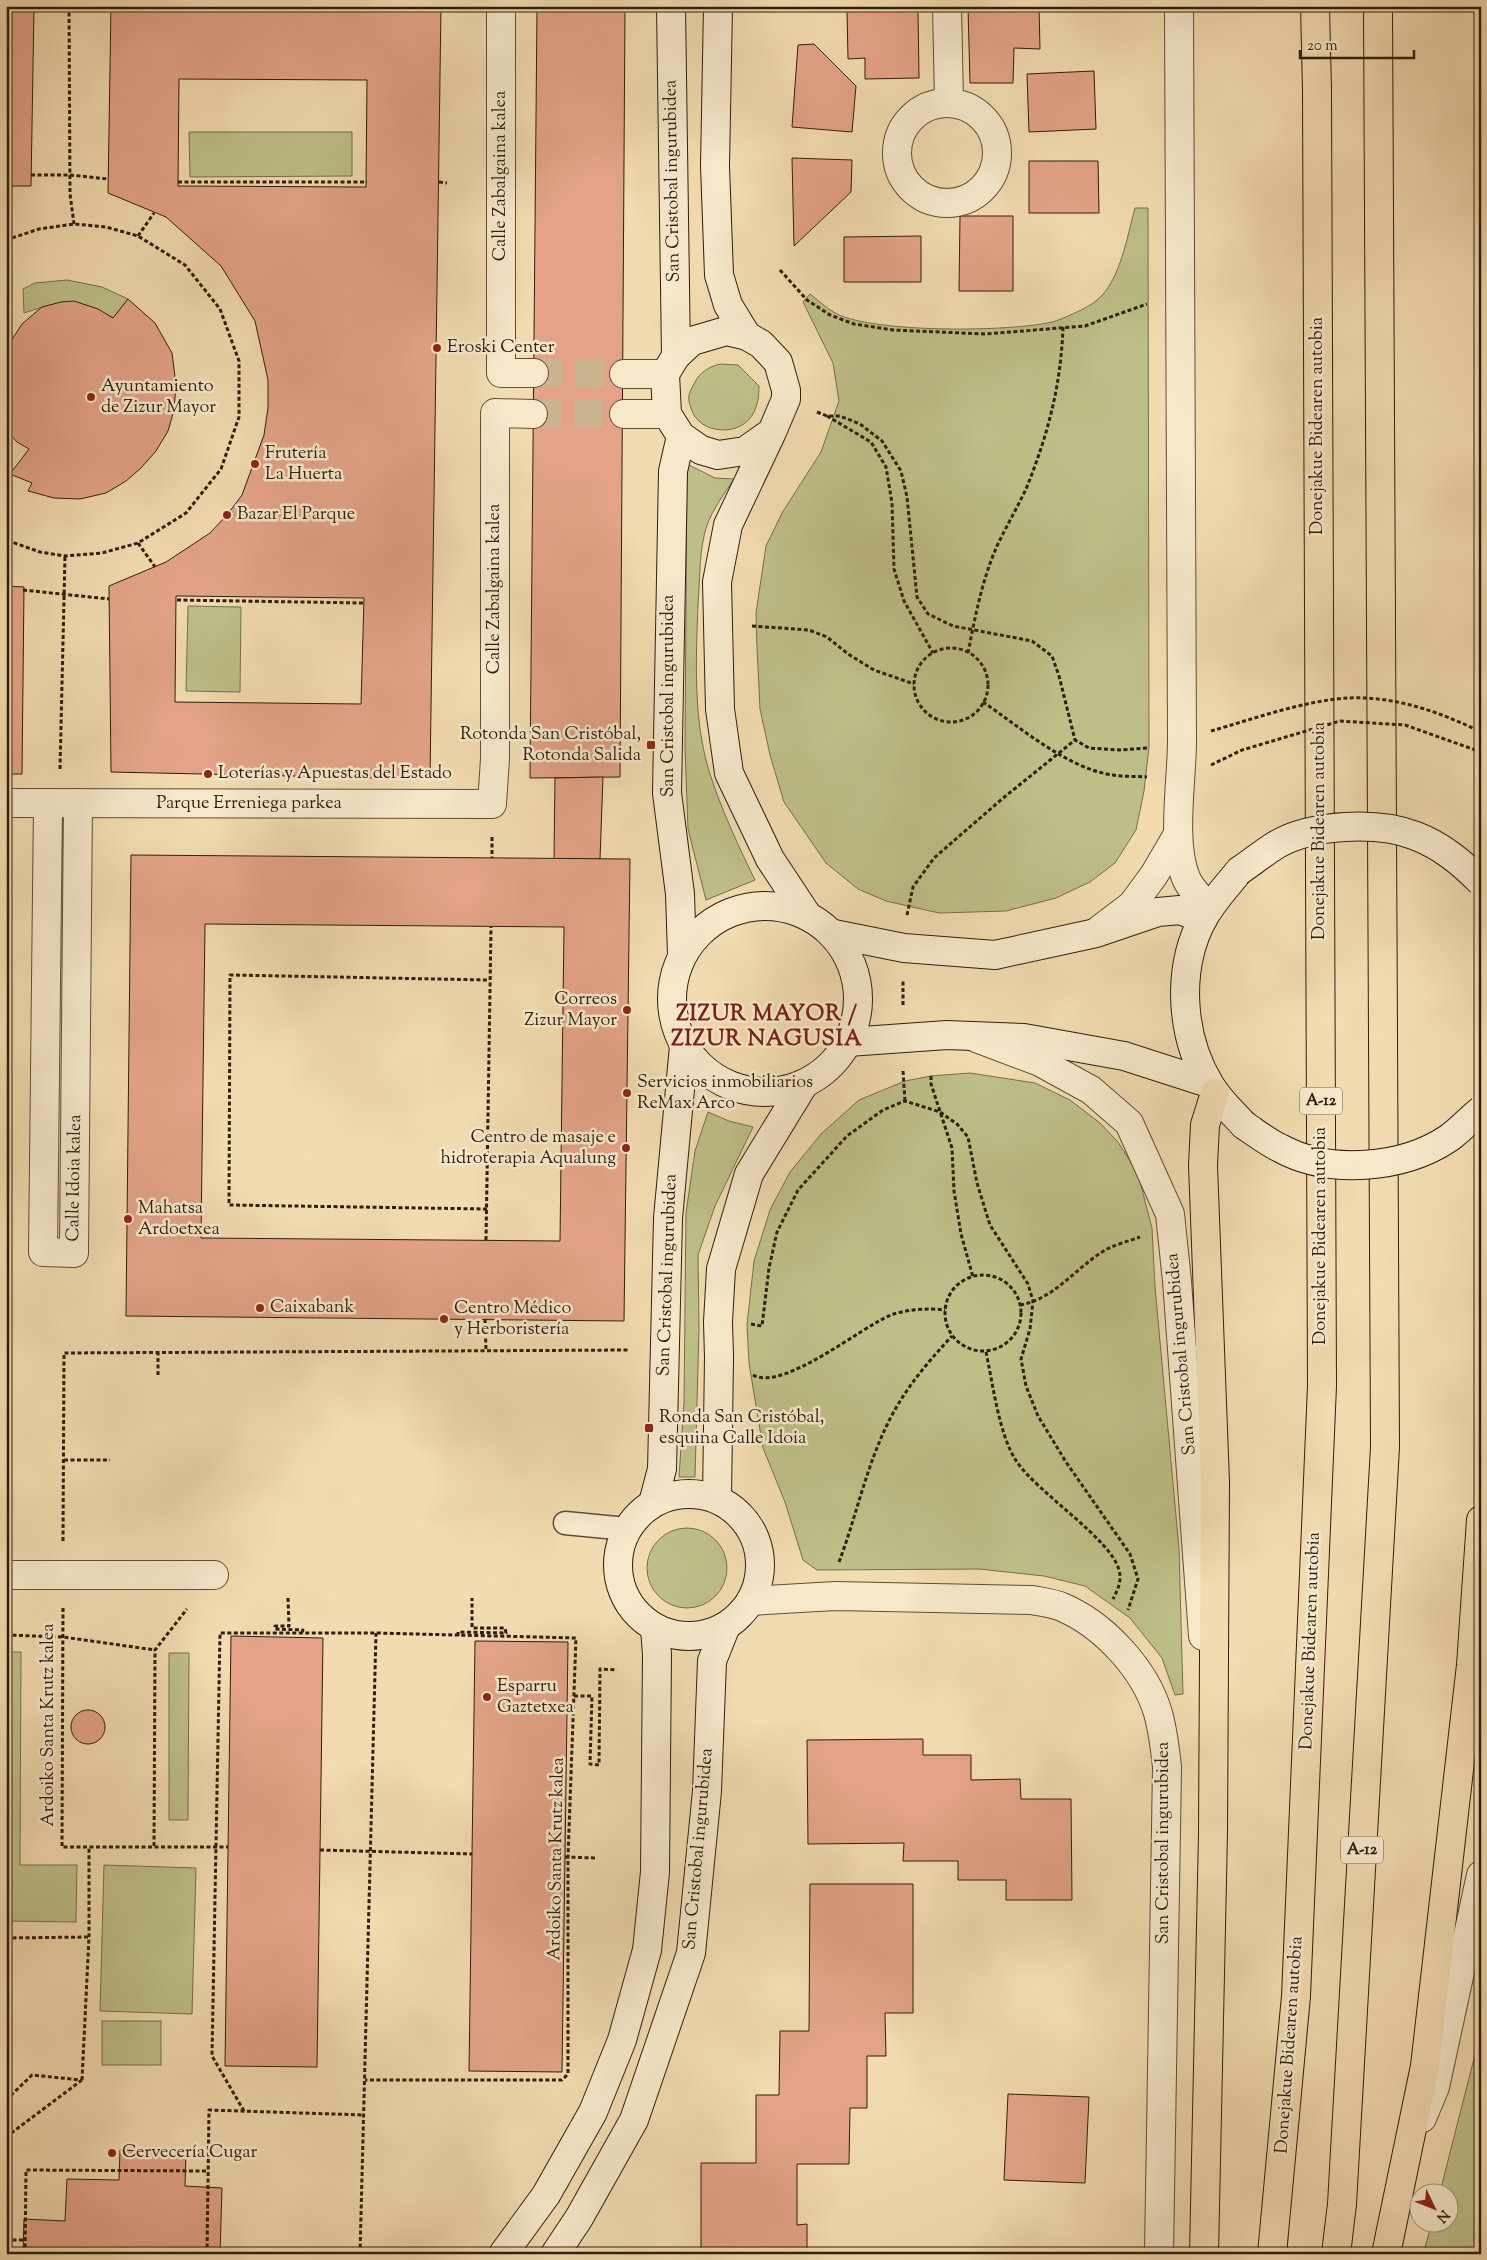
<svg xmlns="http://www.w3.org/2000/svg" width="1487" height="2260" viewBox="0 0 1487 2260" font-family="'Sorts Mill Goudy',serif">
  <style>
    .green { fill: #bebf88; stroke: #766e4c }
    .building { fill: #e4a388; stroke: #2e1e10; fill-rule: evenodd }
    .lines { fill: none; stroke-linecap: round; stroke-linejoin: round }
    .street-tunnel { stroke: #cbb590; stroke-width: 28; stroke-dasharray: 28 14; stroke-linecap: butt }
    .lane-casing { stroke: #5f4d38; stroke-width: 25 }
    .street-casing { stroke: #5f4d38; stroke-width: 30 }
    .secondary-casing { stroke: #2e1e10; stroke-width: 30 }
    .highway-casing { stroke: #2e1e10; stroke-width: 30 }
    .path { stroke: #2e1e10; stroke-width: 3; stroke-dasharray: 4 2.5; stroke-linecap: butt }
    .lane { stroke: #f7e8cc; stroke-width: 22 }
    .street { stroke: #f7e8cc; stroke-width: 28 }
    .secondary { stroke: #f7e8cc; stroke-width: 28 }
    .highway { stroke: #f2dbb0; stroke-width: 28 }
    .secondary-bridge-casing { stroke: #2e1e10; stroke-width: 30; stroke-linecap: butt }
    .path-bridge { stroke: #2e1e10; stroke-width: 3; stroke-dasharray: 4 2.5; stroke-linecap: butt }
    .secondary-bridge { stroke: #f7e8cc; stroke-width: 28 }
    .poi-dot { fill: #8f2418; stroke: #f7e8cc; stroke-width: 2 }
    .labels { text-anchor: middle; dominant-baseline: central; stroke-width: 5; stroke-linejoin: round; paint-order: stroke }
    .shield { fill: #f7e8cc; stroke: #6a5b48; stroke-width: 1 }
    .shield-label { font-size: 16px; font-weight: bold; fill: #2e1e10 }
    .street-label { font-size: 18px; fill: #2e1e10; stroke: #f7e8cc }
    .poi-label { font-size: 18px; fill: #2e1e10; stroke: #f7e8cc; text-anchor: start }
    .district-label { font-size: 22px; font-weight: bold; letter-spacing: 1px; fill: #7a1f14; stroke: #f7e8cc }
  </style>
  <rect width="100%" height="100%" fill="#f2dbb0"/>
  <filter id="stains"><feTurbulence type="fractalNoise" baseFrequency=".004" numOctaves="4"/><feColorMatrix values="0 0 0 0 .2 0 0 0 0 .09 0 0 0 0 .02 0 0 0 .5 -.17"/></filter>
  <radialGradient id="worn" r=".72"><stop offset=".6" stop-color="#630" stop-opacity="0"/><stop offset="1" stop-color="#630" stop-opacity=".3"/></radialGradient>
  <g class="green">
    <polygon points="189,132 352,132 352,176 190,177"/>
    <path d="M1135,208H1148L1149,747L1144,791L1136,830L1115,863L1090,882L1056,898L1006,911L939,913L886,901L858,889L826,863L784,802L770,755L760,709L757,647L756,613L766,546L782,513L821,452L839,401L833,363L803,302L810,294C818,300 827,309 837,314C876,333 1009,332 1052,322C1061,320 1089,307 1096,301C1120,282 1127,237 1135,208Z"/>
    <path d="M67,280L102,287L128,299L113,318C75,297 64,300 24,313L23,289L35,283Z"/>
    <path d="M722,364L738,365L759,386C759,395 758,404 754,412C742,438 698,435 691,408C690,405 688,400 689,396C689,392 693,386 695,382C700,372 711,365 722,364Z"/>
    <path d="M687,464L715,478L734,479C723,496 708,515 704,536C699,558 700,582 698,604C696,659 693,718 709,771C721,809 738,845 755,880L706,900L688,829L685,748Z"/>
    <polygon points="188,606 241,607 240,692 186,691"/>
    <polygon points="970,1073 1035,1083 1070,1100 1100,1123 1118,1142 1138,1174 1152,1228 1155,1287 1179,1549 1183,1694 1175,1695 1162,1658 1130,1618 1085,1586 1044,1576 979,1569 817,1570 803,1560 785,1502 763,1448 749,1363 747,1325 754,1261 770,1210 790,1172 821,1134 859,1100 905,1081 931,1076"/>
    <polygon points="708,1112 729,1121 753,1127 715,1206 698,1255 699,1329 695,1477 679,1477 684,1402 686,1213 695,1151"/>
    <circle cx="687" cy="1568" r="40"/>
    <polygon points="6,1652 21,1652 20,1865 77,1865 76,1922 6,1921"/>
    <polygon points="169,1653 189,1653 188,1820 169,1820"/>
    <polygon points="104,1865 196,1868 192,2014 100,2011"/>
    <rect x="102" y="2021" width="59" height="44"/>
    <polygon points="1481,2031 1481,2254 1423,2254 1432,2223 1450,2222 1450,2192 1440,2192"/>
  </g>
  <g class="building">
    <polygon points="6,6 34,6 31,186 6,186"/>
    <path d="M111,6H441L430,779L111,772L109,586L166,562L210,533L227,515L242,495L264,435L268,408V380L255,321L221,266L166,217L108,193ZM179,79L367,80L366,187L178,186ZM176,596L364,598L361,704L175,702Z"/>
    <rect x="558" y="6" width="47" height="2"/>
    <polygon points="1039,6 1040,49 1014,48 1013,83 970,83 968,7"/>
    <polygon points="537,8 625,8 620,777 530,778"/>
    <polygon points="918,9 919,78 865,79 865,58 848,59 847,11"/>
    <polygon points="814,44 856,86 852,132 792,127 798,45"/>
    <polygon points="1094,71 1096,129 1029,132 1027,74"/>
    <polygon points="792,158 852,160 851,192 794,246"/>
    <polygon points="1029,161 1098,161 1099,213 1029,213"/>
    <polygon points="960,216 1013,216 1013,291 959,291"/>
    <polygon points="921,236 921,282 844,282 844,237"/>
    <polygon points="128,299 155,323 172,353 176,385 174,410 168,431 156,451 141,468 126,481 106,493 80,499 54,498 28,491 32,483 10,474 29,449 17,442 6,430 6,349 22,324 42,307 61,302 74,301 98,309 113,318"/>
    <polygon points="6,586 24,587 22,774 6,774"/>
    <polygon points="603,777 600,859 554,859 555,778"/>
    <path d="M131,855L630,859L624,1321L126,1316ZM205,924L564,927L560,1241L201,1238Z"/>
    <polygon points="231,1636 323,1638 317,2067 225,2066"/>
    <polygon points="475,1641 568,1642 562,2072 469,2071"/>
    <circle cx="88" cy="1727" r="17"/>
    <polygon points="923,1739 923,1755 971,1755 971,1780 1020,1779 1021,1799 1071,1799 1072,1900 1006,1900 1006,1880 958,1880 958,1861 903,1861 904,1843 808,1844 807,1740"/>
    <polygon points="810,1884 913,1884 913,2013 885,2013 886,2056 867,2056 867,2108 850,2108 849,2164 797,2164 797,2225 807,2224 807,2254 701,2254 701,2163 756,2163 756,2095 779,2095 780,2031 809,2031"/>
    <polygon points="1008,2094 1089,2097 1085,2183 1004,2180"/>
    <polygon points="120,2150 186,2152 185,2186 222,2188 220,2254 23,2254 24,2219 65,2221 67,2179 119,2180"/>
  </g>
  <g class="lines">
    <g class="street-tunnel">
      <polyline points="534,373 624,374"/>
      <polyline points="533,414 624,414"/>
    </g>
    <defs>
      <polyline id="lane" points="565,1523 627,1529"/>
      <g id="street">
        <polyline points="501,6 501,373 534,373"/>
        <polyline points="947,6 949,102"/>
        <path d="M1179,6L1182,741C1182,781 1171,842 1186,878C1190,889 1202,899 1209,909"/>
        <circle cx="947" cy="153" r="50"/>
        <polyline points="624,374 665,374"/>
        <polyline points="624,414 667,414"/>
        <polyline points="6,803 492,804 495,759 495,413 533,414"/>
        <polyline points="48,803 43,1252 74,1253 78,803"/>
        <polyline points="1099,930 1132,905 1154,875 1178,834"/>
        <polyline points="976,1038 1040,1062 1091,1090 1129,1123 1170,1214 1177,1281 1203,1636"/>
        <polyline points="6,1575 214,1575"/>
        <path d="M751,1601L835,1596L1032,1600C1042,1602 1053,1603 1062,1607C1104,1625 1145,1669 1158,1713C1163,1731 1165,1748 1167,1767L1159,2254"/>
        <polyline points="1422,2118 1435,2087 1481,1875"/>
      </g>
      <g id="secondary">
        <polyline points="671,6 676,356"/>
        <polyline points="718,6 715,166 719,275 728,305 747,336"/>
        <polyline points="772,432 745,451 718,455 701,450 681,436 667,414 665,374 676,356 692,341 726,331 747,336 761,344 778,362 786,390 786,399 772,432 728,525 717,582 720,709 729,773 770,859 807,915"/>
        <polyline points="681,436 673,471 667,793 680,894 682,955"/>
        <path d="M1239,871C1227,886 1213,901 1204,917C1176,967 1180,1036 1210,1085C1219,1100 1232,1112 1244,1125"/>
        <circle cx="765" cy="999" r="93"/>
        <polyline points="834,934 904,948 995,955 1096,933 1158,912 1180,910 1203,919"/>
        <polyline points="848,1042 947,1035 1024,1038 1124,1056 1208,1083"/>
        <circle cx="689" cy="1565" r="71"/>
        <polyline points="717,1498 719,1357 718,1322 721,1269 749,1174 804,1084"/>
        <polyline points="653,1503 662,1469 668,1218 684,1046"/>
        <polyline points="503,2254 546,2195 593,2112 622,2040 647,1950 655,1872 657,1655 655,1628"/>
        <polyline points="555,2254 579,2218 634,2120 691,1953 707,1791 712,1661 726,1626"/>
      </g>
      <g id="highway">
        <polyline points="1204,2254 1213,1833 1215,1482 1203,1165 1205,1125 1215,1093"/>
        <polyline points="1272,2254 1296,1996 1322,1386 1317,90 1315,6"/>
        <polyline points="1336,2254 1342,2204 1385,1447 1378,6"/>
        <polyline points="1386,2254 1425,2066 1471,1665 1481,1520"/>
      </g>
    </defs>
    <use href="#lane" class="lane-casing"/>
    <use href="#street" class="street-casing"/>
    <use href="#secondary" class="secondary-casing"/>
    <use href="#highway" class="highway-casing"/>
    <g class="path">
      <polyline points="69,6 70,194 74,224"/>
      <polyline points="31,175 70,175 108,179"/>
      <polyline points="178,182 367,182"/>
      <polyline points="439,182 447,183"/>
      <polyline points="138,236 154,213"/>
      <polyline points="6,240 39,229 74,224 106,227 138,236 185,265 220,309 239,361 239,417 221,469 186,513 138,543 102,553 65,556 40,552 6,540"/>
      <polyline points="780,270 807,300 830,315 854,324 893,330 985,334 1085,326 1147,304"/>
      <polyline points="817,412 827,416 840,416 860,424 882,441 901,471 907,497 917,597 928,614 953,626 1032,641 1052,656 1059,676 1075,740"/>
      <polyline points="827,416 871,442 886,467 892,503 894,569 904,601 933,653"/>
      <polyline points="138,543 155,567"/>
      <polyline points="23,590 109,599"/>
      <polyline points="177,600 363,603"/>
      <polyline points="752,626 809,630 827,637 848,654 874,670 914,684"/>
      <circle cx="951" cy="685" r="37"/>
      <path d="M968,653C975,617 982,580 997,546C1006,527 1017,508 1026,489C1048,435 1061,385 1063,327"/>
      <path d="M983,702C1020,727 1068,769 1113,775C1124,777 1136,776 1147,777"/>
      <polyline points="60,769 65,556"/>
      <polyline points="492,837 492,858"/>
      <polyline points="907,915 913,887 934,858 1002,799 1075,740 1089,748 1119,750 1148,748"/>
      <polyline points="903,1005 903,981"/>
      <polyline points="903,1071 905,1101"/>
      <polyline points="931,1076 931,1084 952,1148 954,1191 961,1234 973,1277"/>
      <polyline points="487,1209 229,1205 230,975 489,980"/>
      <polyline points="486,1240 491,927"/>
      <circle cx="983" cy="1313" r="38"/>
      <path d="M1020,1305C1055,1299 1077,1266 1107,1249C1117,1244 1129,1241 1140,1237"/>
      <polyline points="485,1319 486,1351"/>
      <polyline points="751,1324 762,1326 769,1268 777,1232 798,1190 847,1136 883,1110 905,1101 940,1112 957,1124 968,1137 977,1183 990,1225 1028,1284 1033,1301 1030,1329 1021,1359 1026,1386 1038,1416 1066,1462 1130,1554 1138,1579 1128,1610"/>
      <path d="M986,1352C993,1384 999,1436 1017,1462C1039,1494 1111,1539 1119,1570C1122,1581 1118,1589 1113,1599"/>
      <polyline points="158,1375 158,1353"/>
      <path d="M753,1375C783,1392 861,1327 891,1315C907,1309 929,1308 945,1310"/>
      <polyline points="64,1460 110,1460"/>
      <polyline points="63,1541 64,1353 630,1350"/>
      <path d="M839,1562C856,1517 866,1468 887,1425C903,1391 927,1363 952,1336"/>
      <polyline points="288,1598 289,1626 275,1626 275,1629 303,1630 302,1633"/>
      <polyline points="63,1608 62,1847 228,1847"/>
      <polyline points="6,1635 63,1637 155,1650"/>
      <polyline points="458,1636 458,1632 506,1633 505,1628 472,1628 472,1598"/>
      <polyline points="574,1696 592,1696 590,1764 599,1765 600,1669 617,1670"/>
      <polyline points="154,1846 155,1650 187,1609"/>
      <polyline points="320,1850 472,1854"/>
      <polyline points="565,1857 595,1858"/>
      <polyline points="6,1938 89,1937"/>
      <polyline points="82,2080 89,1937 89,1847"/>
      <polyline points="6,2100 32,2075 81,2080"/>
      <polyline points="244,2111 212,2056 220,1633 376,1633 576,1638 568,1857 568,2074 562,2080 365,2080"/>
      <polyline points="6,2137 82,2080"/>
      <polyline points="6,2240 25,2240"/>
      <polyline points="25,2254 26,2170 208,2171"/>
      <polyline points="207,2254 209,2110 364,2115"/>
      <polyline points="360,2254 376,1633"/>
    </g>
    <use href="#lane" class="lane"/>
    <use href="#street" class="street"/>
    <use href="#secondary" class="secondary"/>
    <use href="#highway" class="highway"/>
    <defs>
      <g id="secondary-bridge">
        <path d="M1239,871C1251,863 1263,853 1276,845C1311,824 1378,821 1416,836C1442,846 1462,863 1481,882"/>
        <path d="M1244,1125C1256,1133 1267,1142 1280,1148C1329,1175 1403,1169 1449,1138C1460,1130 1470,1119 1481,1110"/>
      </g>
    </defs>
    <use href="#secondary-bridge" class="secondary-bridge-casing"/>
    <g class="path-bridge">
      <path d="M1211,731C1253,719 1306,700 1349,698C1395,696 1440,712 1481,732"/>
      <polyline points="1211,765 1242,750 1340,721 1405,725 1481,752"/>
    </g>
    <use href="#secondary-bridge" class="secondary-bridge"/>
  </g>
  <g class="poi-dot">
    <circle cx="437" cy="348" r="5"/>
    <circle cx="91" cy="397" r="5"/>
    <circle cx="255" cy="464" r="5"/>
    <circle cx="227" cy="515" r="5"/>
    <rect x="646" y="740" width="10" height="10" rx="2.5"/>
    <circle cx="208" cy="774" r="5"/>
    <circle cx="627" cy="1010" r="5"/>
    <circle cx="627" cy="1093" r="5"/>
    <circle cx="626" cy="1148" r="5"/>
    <circle cx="128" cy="1219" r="5"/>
    <circle cx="260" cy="1308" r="5"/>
    <circle cx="444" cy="1319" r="5"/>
    <rect x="644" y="1423" width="10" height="10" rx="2.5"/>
    <circle cx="487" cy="1697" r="5"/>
    <circle cx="112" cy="2153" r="5"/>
  </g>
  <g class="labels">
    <g class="shield">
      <rect x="1300" y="1087.5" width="42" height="27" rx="4"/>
      <rect x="1341" y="1836.5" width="42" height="27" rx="4"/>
    </g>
    <g class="shield-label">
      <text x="1321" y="1101">A-12</text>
      <text x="1362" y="1850">A-12</text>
    </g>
    <g class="street-label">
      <text transform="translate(501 176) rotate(-90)">Calle Zabalgaina kalea</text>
      <text transform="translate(673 181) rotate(-91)">San Cristobal ingurubidea</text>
      <text transform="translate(1318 426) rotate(-90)">Donejakue Bidearen autobia</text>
      <text transform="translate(495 589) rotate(-90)">Calle Zabalgaina kalea</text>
      <text transform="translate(669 696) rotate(-90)">San Cristobal ingurubidea</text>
      <text x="249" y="804">Parque Erreniega parkea</text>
      <text transform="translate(1320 831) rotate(-90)">Donejakue Bidearen autobia</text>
      <text transform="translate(75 1178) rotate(-89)">Calle Idoia kalea</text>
      <text transform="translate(1321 1236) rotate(-90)">Donejakue Bidearen autobia</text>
      <text transform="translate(668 1275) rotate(-88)">San Cristobal ingurubidea</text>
      <text transform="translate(1182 1354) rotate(-95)">San Cristobal ingurubidea</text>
      <text transform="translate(1311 1641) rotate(-88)">Donejakue Bidearen autobia</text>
      <text transform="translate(49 1725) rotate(-90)">Ardoiko Santa Krutz kalea</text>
      <text transform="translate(1164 1843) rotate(-90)">San Cristobal ingurubidea</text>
      <text transform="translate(699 1849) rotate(-85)">San Cristobal ingurubidea</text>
      <text transform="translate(557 1859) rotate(-89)">Ardoiko Santa Krutz kalea</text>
      <text transform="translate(1290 2045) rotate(-86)">Donejakue Bidearen autobia</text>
    </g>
    <g class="poi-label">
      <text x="447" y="348">Eroski Center</text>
      <text x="101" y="387">Ayuntamiento<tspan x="101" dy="21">de Zizur Mayor</tspan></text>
      <text x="265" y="454">Frutería<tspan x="265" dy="21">La Huerta</tspan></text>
      <text x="237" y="515">Bazar El Parque</text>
      <text x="641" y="735" text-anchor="end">Rotonda San Cristóbal,<tspan x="641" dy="21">Rotonda Salida</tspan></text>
      <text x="218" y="774">Loterías y Apuestas del Estado</text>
      <text x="617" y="1000" text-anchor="end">Correos<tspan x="617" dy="21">Zizur Mayor</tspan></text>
      <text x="637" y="1083">Servicios inmobiliarios<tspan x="637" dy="21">ReMax Arco</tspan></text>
      <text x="616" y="1138" text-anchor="end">Centro de masaje e<tspan x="616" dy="21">hidroterapia Aqualung</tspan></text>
      <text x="138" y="1209">Mahatsa<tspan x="138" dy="21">Ardoetxea</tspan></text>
      <text x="270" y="1308">Caixabank</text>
      <text x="454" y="1309">Centro Médico<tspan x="454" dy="21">y Herboristería</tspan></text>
      <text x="659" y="1418">Ronda San Cristóbal,<tspan x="659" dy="21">esquina Calle Idoia</tspan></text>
      <text x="497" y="1687">Esparru<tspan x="497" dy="21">Gaztetxea</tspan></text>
      <text x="122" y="2153">Cervecería Cugar</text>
    </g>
    <g class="district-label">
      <text x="767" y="1015">ZIZUR MAYOR /<tspan x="767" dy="25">ZIZUR NAGUSIA</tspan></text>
    </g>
  </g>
  <rect width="1487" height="2260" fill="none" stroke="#f2dbb0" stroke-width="25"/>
  <rect x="8" y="8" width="1472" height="2245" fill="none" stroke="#2e1e10" stroke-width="2.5"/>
  <rect x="12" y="12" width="1462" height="2235" fill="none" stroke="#2e1e10"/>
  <g transform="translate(1434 2208) rotate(133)"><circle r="24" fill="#f7e8cc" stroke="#a79781"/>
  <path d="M0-4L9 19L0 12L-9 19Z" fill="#8f2418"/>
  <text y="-8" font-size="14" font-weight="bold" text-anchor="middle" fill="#2e1e10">N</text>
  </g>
  <path d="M1300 50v8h114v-8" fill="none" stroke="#2e1e10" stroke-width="2.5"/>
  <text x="1307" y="50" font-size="15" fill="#2e1e10" stroke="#f7e8cc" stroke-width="4" paint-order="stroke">20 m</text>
  <rect width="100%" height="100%" filter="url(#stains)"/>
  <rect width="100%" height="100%" fill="url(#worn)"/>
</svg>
